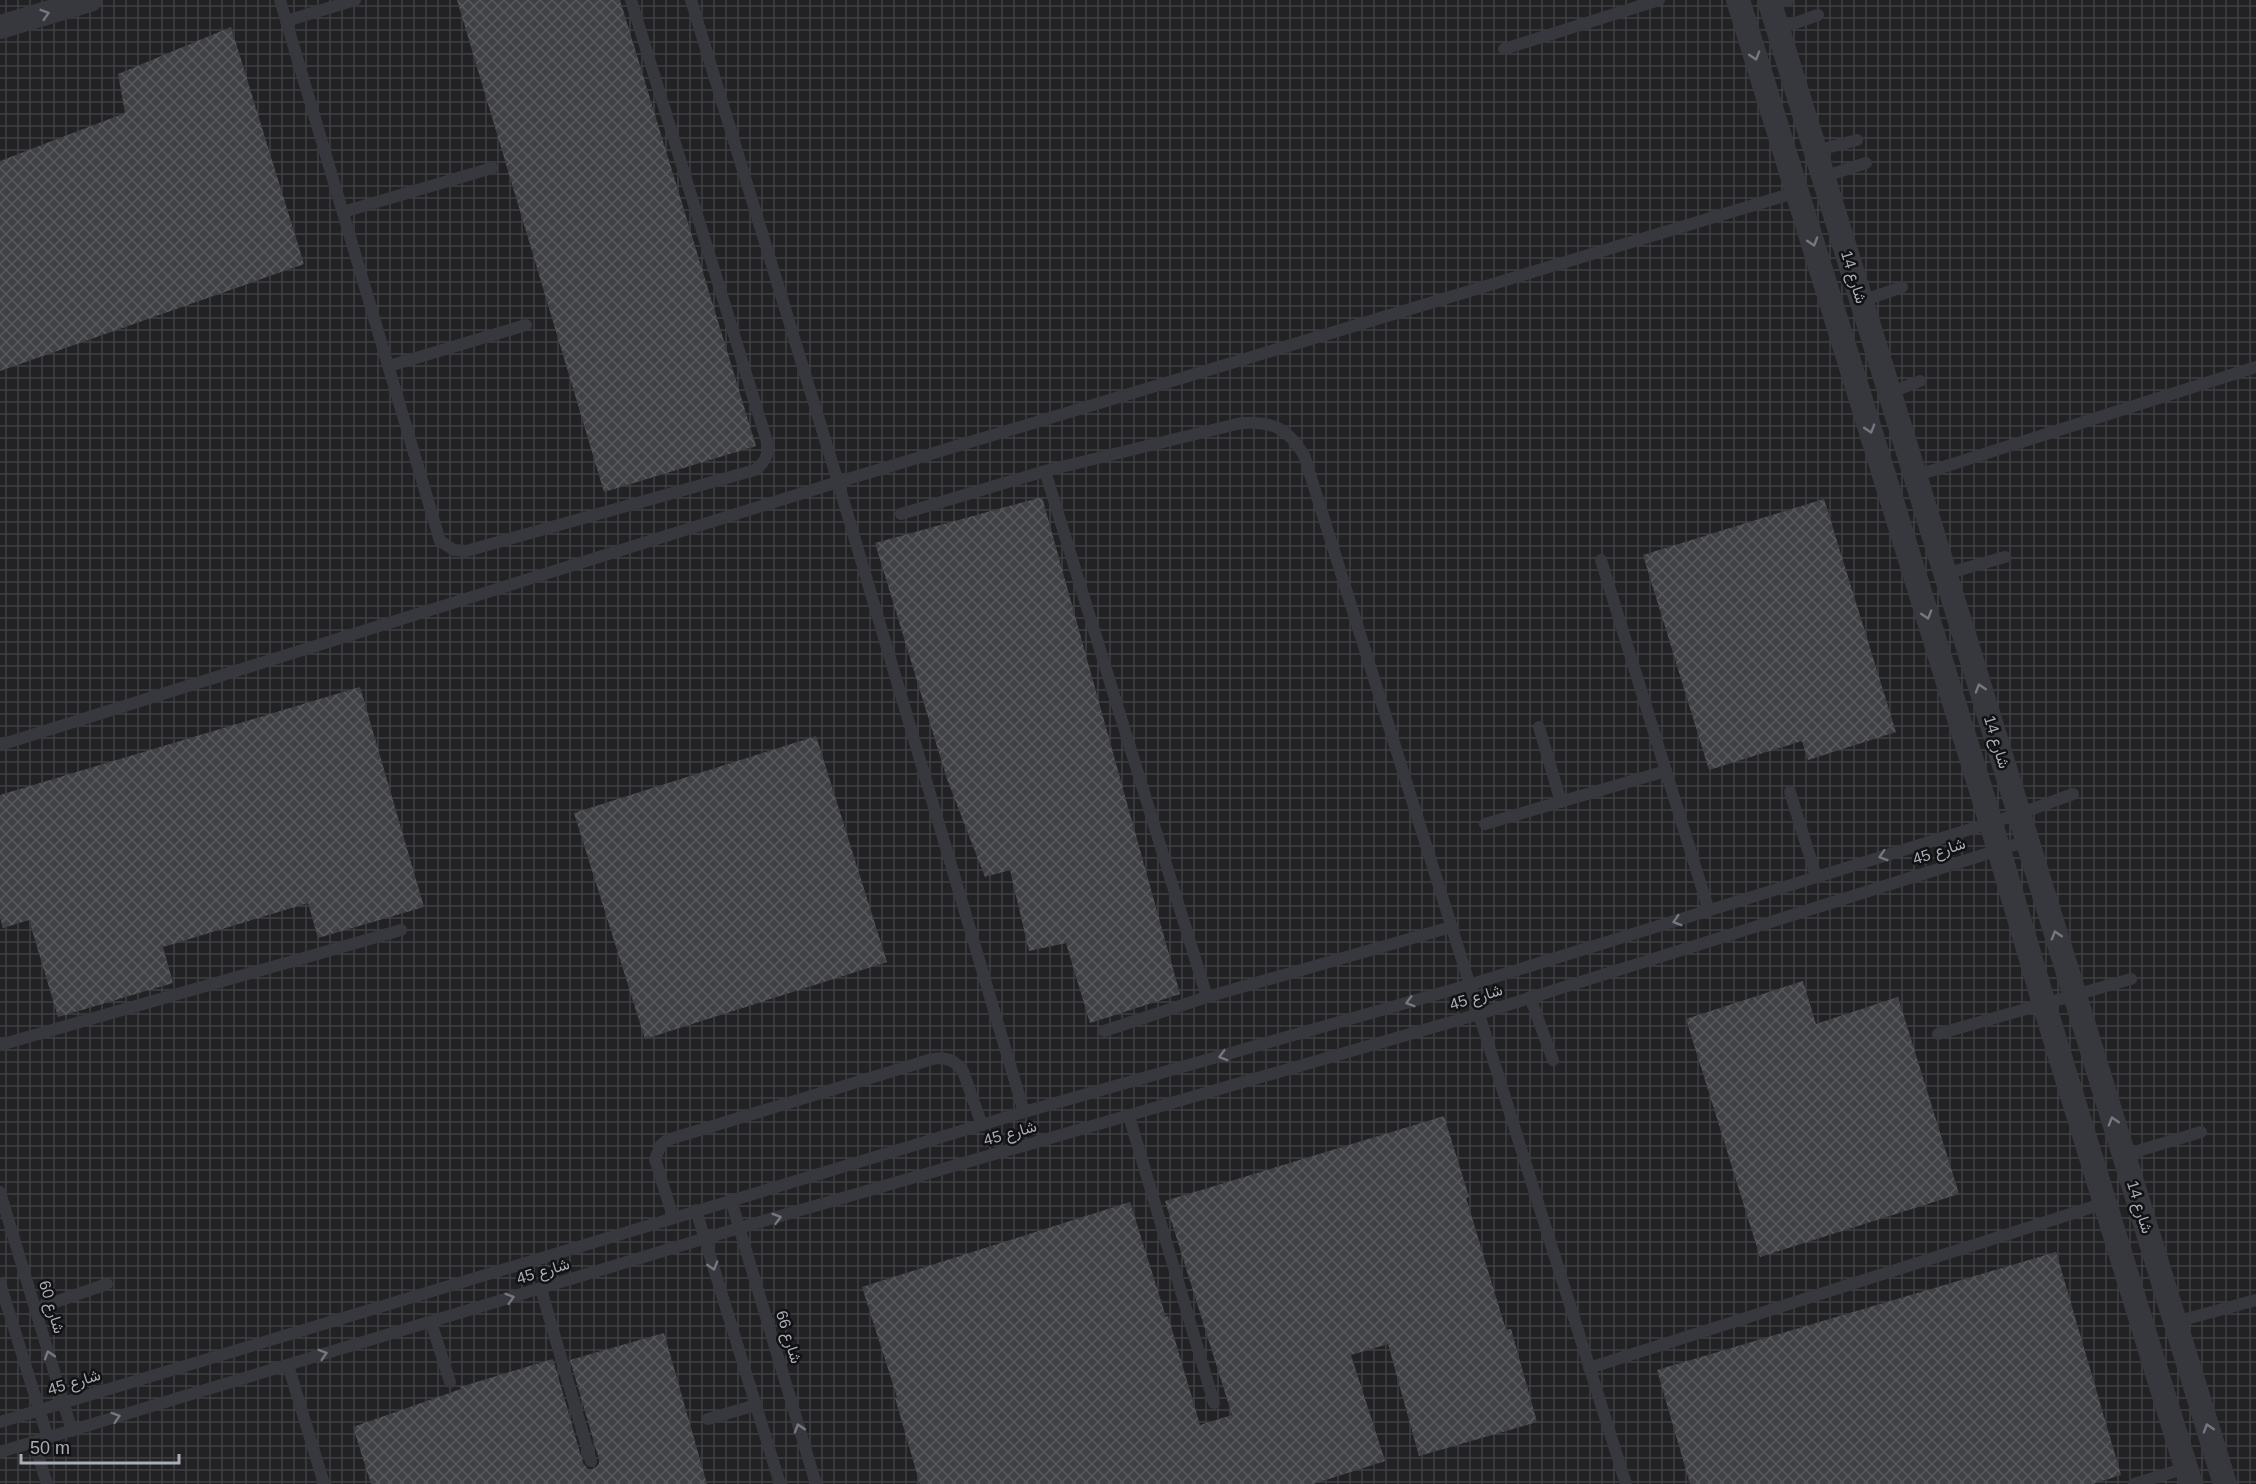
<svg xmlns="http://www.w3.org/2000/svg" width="2256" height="1484" viewBox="0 0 2256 1484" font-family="Helvetica,Vazirmatn,sans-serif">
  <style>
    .industrial { fill: url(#industrial-grid) }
    .building { fill: url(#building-cross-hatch) }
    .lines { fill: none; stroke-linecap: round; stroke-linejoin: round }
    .lane { stroke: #37383d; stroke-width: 12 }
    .street { stroke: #37383d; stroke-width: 24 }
    .oneway { stroke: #757881 }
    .labels { text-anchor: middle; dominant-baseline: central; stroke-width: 5; stroke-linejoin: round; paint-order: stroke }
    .street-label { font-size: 16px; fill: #a8adb8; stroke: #111113 }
  </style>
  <defs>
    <pattern id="industrial-grid" width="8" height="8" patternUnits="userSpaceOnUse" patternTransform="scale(1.5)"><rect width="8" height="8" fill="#222225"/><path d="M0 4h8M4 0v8" fill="none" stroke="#3f3f43"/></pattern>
    <pattern id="building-cross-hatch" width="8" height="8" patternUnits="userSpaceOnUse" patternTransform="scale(1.5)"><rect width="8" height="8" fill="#404145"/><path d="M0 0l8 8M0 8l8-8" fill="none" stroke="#595a5e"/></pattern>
  </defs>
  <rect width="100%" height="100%" fill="#161618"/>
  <rect class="industrial" x="0" y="0" width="2256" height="1484"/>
  <g class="building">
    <polygon points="457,0 620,0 756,446 604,492"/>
    <polygon points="231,27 304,264 0,371 0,161 125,113 118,74"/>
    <polygon points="1042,497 1180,994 1090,1023 1066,943 1029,951 1010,870 985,877 947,779 875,543"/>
    <polygon points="1824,499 1896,732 1808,760 1802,741 1709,770 1643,555"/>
    <polygon points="360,687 424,907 318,938 308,903 163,947 173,983 58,1017 29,920 3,928 0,918 0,795"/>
    <polygon points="816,736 887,962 645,1039 574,813"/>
    <polygon points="1803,981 1816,1024 1898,997 1959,1194 1760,1257 1686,1019"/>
    <polygon points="1444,1116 1469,1197 1466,1198 1506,1330 1511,1329 1537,1422 1419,1456 1388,1344 1351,1355 1385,1461 1313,1484 920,1484 895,1398 897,1397 862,1287 1130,1202 1166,1317 1168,1316 1200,1425 1232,1415 1165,1201"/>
    <polygon points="2056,1252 2121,1475 2092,1484 1690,1484 1657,1370"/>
    <polygon points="664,1333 707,1484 371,1484 353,1427 461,1389 460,1387 553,1359 583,1463 588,1469 594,1469 599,1464 599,1459 570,1360"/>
  </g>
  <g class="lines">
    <g class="lane">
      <path d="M280,0L440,541L454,550L466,551L755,470C764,463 768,457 768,445L631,0"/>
      <polyline points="691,0 838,482 1024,1112"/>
      <polyline points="1770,5 1788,0"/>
      <polyline points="286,21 355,0"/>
      <polyline points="1778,29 1818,15"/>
      <polyline points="1504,49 1659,0"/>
      <polyline points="1815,151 1857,140"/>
      <polyline points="1823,177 1866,163"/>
      <polyline points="343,212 492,168"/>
      <polyline points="1862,301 1902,287"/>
      <polyline points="389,366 526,325"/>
      <polyline points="1889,393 1920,381"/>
      <polyline points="1045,471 1207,997"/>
      <polyline points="1915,476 2256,367"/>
      <path d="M901,514L1045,471L1241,423C1273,421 1287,428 1304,455L1626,1484"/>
      <polyline points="1601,560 1709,911"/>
      <polyline points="1945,574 2005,557"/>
      <polyline points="1539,727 1561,802"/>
      <polyline points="0,745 838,482 1797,192"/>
      <polyline points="1790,792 1816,876"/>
      <polyline points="1485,824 1666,771"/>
      <polyline points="1530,997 1553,1060"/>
      <polyline points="1104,1031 1207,997 1451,927"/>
      <polyline points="1938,1034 2131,979"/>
      <polyline points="0,1045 401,930"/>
      <polyline points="1129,1116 1214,1403"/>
      <polyline points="2124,1155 2201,1132"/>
      <polyline points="0,1192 72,1431"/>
      <polyline points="731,1200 816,1484"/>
      <polyline points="696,1210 780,1484"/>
      <path d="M673,1217L655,1159L661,1145L667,1140L929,1060C943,1056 954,1059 963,1071L982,1125"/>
      <polyline points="0,1283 48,1438"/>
      <polyline points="541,1289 591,1461"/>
      <polyline points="35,1309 107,1284"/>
      <polyline points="431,1322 450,1382"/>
      <polyline points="2175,1322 2256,1300"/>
      <polyline points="288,1365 324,1484"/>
      <polyline points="1589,1368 2105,1203"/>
      <polyline points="708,1419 756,1405"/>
      <polyline points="0,1422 1024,1112 1469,985 2019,814 2073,794"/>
      <polyline points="34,1442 47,1484"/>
      <polyline points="0,1452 739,1228 1479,1014 2027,841"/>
      <polyline points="2134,1484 2186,1468"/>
    </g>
    <g class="street">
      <polyline points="1738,0 1991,823 2044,1004 2191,1484"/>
      <polyline points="1769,0 2225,1484"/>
      <polyline points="0,27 90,0"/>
    </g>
  </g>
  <defs><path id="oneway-chevron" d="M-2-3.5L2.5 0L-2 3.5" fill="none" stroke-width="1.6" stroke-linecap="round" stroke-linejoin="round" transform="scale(1.5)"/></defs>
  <g class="oneway">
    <use href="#oneway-chevron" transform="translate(45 14) rotate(-17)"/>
    <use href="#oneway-chevron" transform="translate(1755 56) rotate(73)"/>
    <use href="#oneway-chevron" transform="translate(1813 242) rotate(73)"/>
    <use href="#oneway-chevron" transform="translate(1870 429) rotate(73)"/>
    <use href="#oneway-chevron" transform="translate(1927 615) rotate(73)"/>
    <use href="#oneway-chevron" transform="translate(1980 688) rotate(-107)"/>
    <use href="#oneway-chevron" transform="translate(1883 856) rotate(163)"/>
    <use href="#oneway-chevron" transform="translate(1677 921) rotate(163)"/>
    <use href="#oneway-chevron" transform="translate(2056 935) rotate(-107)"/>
    <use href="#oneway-chevron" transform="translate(1410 1002) rotate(164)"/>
    <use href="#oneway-chevron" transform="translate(1223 1056) rotate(164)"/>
    <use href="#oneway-chevron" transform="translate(2113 1121) rotate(-107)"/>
    <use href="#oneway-chevron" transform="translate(777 1218) rotate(-16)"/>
    <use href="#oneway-chevron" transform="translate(713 1266) rotate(73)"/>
    <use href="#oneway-chevron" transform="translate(510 1298) rotate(-17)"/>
    <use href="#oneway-chevron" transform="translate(323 1354) rotate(-17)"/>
    <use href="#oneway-chevron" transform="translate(49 1355) rotate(-107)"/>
    <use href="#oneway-chevron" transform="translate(116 1417) rotate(-17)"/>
    <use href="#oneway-chevron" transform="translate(799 1428) rotate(-107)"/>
    <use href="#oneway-chevron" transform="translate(2208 1428) rotate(-107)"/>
  </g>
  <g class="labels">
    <g class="street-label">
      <text transform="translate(1854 277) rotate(73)">شارع 14</text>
      <text transform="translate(1997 742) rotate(73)">شارع 14</text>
      <text transform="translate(1939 851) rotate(-18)">شارع 45</text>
      <text transform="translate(1476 997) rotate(-17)">شارع 45</text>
      <text transform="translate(1010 1133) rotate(-16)">شارع 45</text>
      <text transform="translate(2140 1207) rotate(73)">شارع 14</text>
      <text transform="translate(543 1271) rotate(-17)">شارع 45</text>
      <text transform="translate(52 1307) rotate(73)">شارع 60</text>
      <text transform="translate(789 1337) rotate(73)">شارع 66</text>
      <text transform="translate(74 1382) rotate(-17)">شارع 45</text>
    </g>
  </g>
  <path d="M21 1454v9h158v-9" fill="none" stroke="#a8adb8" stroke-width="3"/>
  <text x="30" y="1454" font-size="18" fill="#a8adb8" stroke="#111113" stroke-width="4.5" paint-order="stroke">50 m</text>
</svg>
